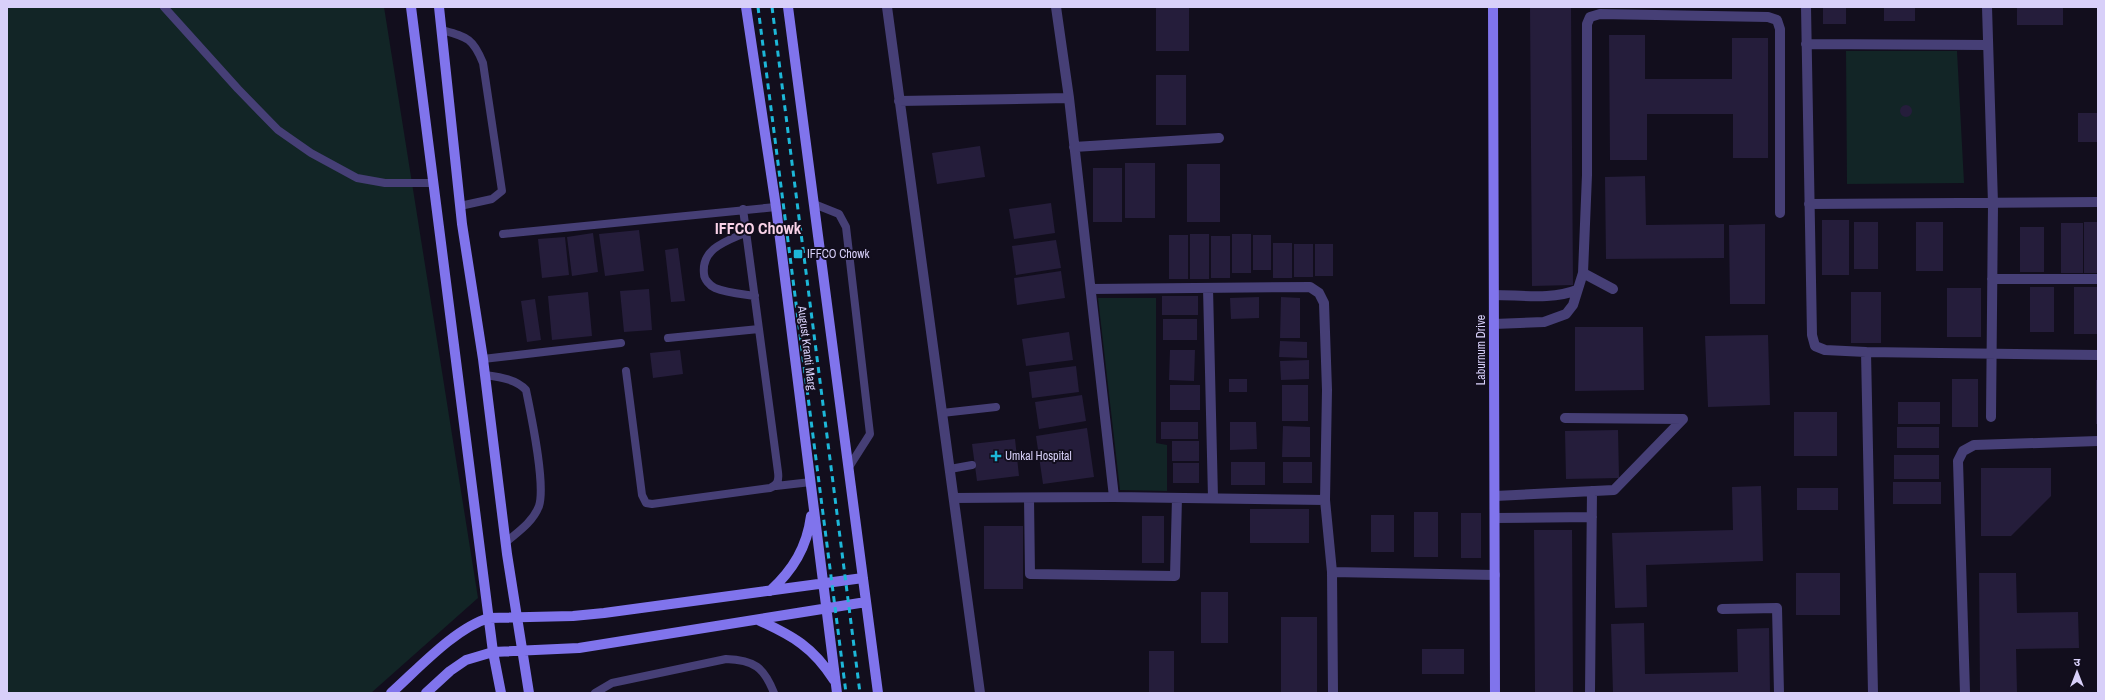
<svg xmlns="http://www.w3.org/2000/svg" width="2105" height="700" viewBox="0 0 2105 700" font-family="'Archivo Narrow','Noto Sans Devanagari',sans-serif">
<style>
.green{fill:#122526}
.building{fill:#251d3b}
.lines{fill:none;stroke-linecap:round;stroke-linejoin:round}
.lane{stroke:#463f76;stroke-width:8}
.street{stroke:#463f76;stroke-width:10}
.secondary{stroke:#8074ec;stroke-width:10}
.rail{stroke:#1db7d8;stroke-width:3;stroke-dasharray:6 5;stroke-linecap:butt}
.poi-dot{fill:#1db7d8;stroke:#120e1d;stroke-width:1.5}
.labels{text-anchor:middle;stroke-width:4;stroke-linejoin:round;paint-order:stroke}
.poi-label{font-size:12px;fill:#d8d0f9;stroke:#120e1d;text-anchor:start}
.street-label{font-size:12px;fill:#d8d0f9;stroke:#120e1d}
.district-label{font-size:16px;font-weight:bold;fill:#f9d2e8;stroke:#120e1d}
</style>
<rect width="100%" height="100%" fill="#120e1d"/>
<!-- green -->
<path class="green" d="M7,7H384L478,598L371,693H7Z
M1846,51H1957L1964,183L1847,184Z
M1098,298H1156V443L1167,445V491L1120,490Z"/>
<!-- building -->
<path class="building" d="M1156,7H1189V51H1156Z
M1530,7H1571L1573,285L1532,286Z
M1823,7H1846V24H1823Z
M1884,7H1915V21H1884Z
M2017,7H2063V25H2017Z
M1609,35H1645V79H1732V38H1768V158H1733V114H1647V160H1610Z
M1156,75H1186V125H1156Z
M1900 111a6 6 0 1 1 12 0a6 6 0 1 1-12 0Z
M2078,113H2098V142H2078Z
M980,146L985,177L937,184L932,153Z
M1125,163H1155V218H1125Z
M1187,164H1220V222H1187Z
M1093,168H1122V222H1093Z
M1645,176L1646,225L1724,224V258L1606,259L1605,177Z
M1051,203L1055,233L1014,239L1009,209Z
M1822,220H1849V275H1822Z
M1854,222H1878V269H1854Z
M1916,222H1943V271H1916Z
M2084,222H2098V273H2084Z
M2061,223H2083V273H2061Z
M1765,224V304H1730L1729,225Z
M2020,227H2044V272H2020Z
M639,230L644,271L605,276L599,234Z
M593,233L598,272L572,276L567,237Z
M1190,234H1209V279H1190Z
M1232,234H1251V273H1232Z
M1169,235H1188V279H1169Z
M1253,235H1271V270H1253Z
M1211,236H1230V278H1211Z
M565,237L569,275L542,278L538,239Z
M1056,240L1061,268L1016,275L1012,246Z
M1273,243H1292V278H1273Z
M1294,244H1313V277H1294Z
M1315,244H1333V276H1315Z
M678,248L685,301L671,302L665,250Z
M1061,271L1065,298L1017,305L1014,278Z
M2030,287H2054V332H2030Z
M2074,287H2098V334H2074Z
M1947,288H1981V337H1947Z
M649,289L652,330L624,332L620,291Z
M588,292L592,336L552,340L548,296Z
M1851,292H1881V343H1851Z
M1162,296H1198V315H1162Z
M1259,297V318L1231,319L1230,298Z
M1281,297L1300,298V338H1280Z
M535,299L541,340L527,342L521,301Z
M1163,319H1197V340H1163Z
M1575,327H1643L1644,390L1575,391Z
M1069,332L1073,360L1026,366L1022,339Z
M1768,335L1770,405L1708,407L1705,336Z
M1280,341L1307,342V358L1279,357Z
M680,350L683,374L653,378L650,353Z
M1170,350H1195L1194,381L1169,380Z
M1309,360V379L1281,380L1280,361Z
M1076,366L1079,392L1032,398L1029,372Z
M1229,379H1247V392H1229Z
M1952,379H1978V427H1952Z
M2096,380H2098V424H2096Z
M1170,385H1200V410H1170Z
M1282,385H1308V421H1282Z
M1082,395L1086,421L1039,429L1035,402Z
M1898,402H1940V424H1898Z
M1794,412H1837V456H1794Z
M1161,422H1198V439H1161Z
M1230,422H1256L1257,449L1230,450Z
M1283,426L1310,427V457H1282Z
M1897,427H1939V448H1897Z
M1087,428L1094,477L1043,484L1036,436Z
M1618,430L1619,478L1566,479L1565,431Z
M1015,439L1019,476L977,481L972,444Z
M1172,441H1199V461H1172Z
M1894,455H1939V479H1894Z
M1231,462H1265V485H1231Z
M1283,462H1312V483H1283Z
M1173,463H1199V483H1173Z
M1981,468H2051V496L2011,536H1981Z
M1893,482H1941V504H1893Z
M1761,486L1763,561L1646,565L1647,607L1615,608L1612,533L1733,530L1732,487Z
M1797,488H1838V510H1797Z
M1250,509H1309V543H1250Z
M1414,512H1438V557H1414Z
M1461,513H1481V558H1461Z
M1371,515H1394V552H1371Z
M1142,516H1164V563H1142Z
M984,526H1023V589H984Z
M1534,530H1572L1573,693H1535Z
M1796,573H1840V615H1796Z
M1979,573H2016L2017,613L2078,612L2079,648L2016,649L2017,693H1980Z
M1201,592H1228V643H1201Z
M1281,617H1317V693H1281Z
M1644,623L1645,674L1738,672L1737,629L1769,628L1770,693H1613L1611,624Z
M1422,649H1464V674H1422Z
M1149,651H1174V693H1149Z"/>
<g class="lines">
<!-- lane -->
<path class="lane" d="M164,7L238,89L278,130L311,153L357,178L385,183H433
M442,30C467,37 473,38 483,63L502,191L492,199L460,206
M814,204L839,214L846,227L870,434L849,467
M747,232C727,241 701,248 704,274C704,279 710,286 715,288C727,293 742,294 755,296
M503,234L776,207
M668,338L759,329
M483,359L621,343
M626,371L642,495L646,503L652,504L770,488C778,485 779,480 778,472L743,209
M485,375C499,377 516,379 526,390C531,415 546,484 539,506C533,522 518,532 506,542
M942,413L996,407
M950,469L972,465
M776,486L811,482
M595,693L612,683L726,659C754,660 764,667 774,693"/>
<!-- street -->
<path class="street" d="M887,7L980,693
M1056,7L1069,98L1114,497
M1806,7L1812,335L1815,346L1825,350L1866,352
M1987,7L1993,204L1991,417
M1806,44L1988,45
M899,101L1069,98
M1074,147L1219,138
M1809,204L2098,202
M1583,273L1613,289
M1992,279H2098
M1208,288L1213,498
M1091,289L1310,287L1319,293L1324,303L1327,390L1325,500L1332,572L1333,693
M1494,295C1521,295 1552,300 1577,290
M1494,324L1544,322L1566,314L1573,305L1583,273L1587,175V24L1590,17L1600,14L1768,17L1777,20L1780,29V213
M1495,496L1614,490L1683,419L1565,418
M954,498L1114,497L1325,500
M1029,498L1030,574L1175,576L1177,498
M1495,518L1592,517
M1332,572L1495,575
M1722,609L1777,608L1779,693
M1590,693L1592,491
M1873,693L1866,352L2098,355
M1965,693L1958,461L1963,451L1974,445L2098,441"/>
<!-- secondary -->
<path class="secondary" d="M411,7L493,652L501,693
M439,7L462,224L483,359L507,554L529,693
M746,7L776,207L837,693
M788,7L878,693
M1493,7L1495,693
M770,591C793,570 807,547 811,516
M758,620C793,636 813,647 834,680
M391,693C418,669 455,628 489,618L573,616L604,613L863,578
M426,693L450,671L466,660L493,652L579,648L866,602"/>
<!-- rail -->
<path class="rail" d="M758,7L846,693
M772,7L860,693"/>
</g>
<!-- markers -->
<g class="poi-dot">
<rect x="793" y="249" width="10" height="10" rx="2"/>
<path d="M994 450h4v4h4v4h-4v4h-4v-4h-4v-4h4z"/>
</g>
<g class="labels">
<!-- poi labels -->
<g class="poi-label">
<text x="807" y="258">IFFCO Chowk</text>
<text x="1005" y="460">Umkal Hospital</text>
</g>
<!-- street labels -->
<g class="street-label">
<text transform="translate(807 348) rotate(83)" y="4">August Kranti Marg</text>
<text transform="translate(1481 350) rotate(-90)" y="4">Laburnum Drive</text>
</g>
<!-- district labels -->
<g class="district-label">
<text x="758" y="234">IFFCO Chowk</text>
</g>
</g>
<!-- border -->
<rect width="2105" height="700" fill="none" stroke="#d8d0f9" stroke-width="16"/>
<!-- north arrow -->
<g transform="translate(2077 672)" stroke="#120e1d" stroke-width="3" paint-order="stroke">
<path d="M0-3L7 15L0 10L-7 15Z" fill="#d8d0f9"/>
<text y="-6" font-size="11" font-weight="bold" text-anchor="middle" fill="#d8d0f9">उ</text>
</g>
</svg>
